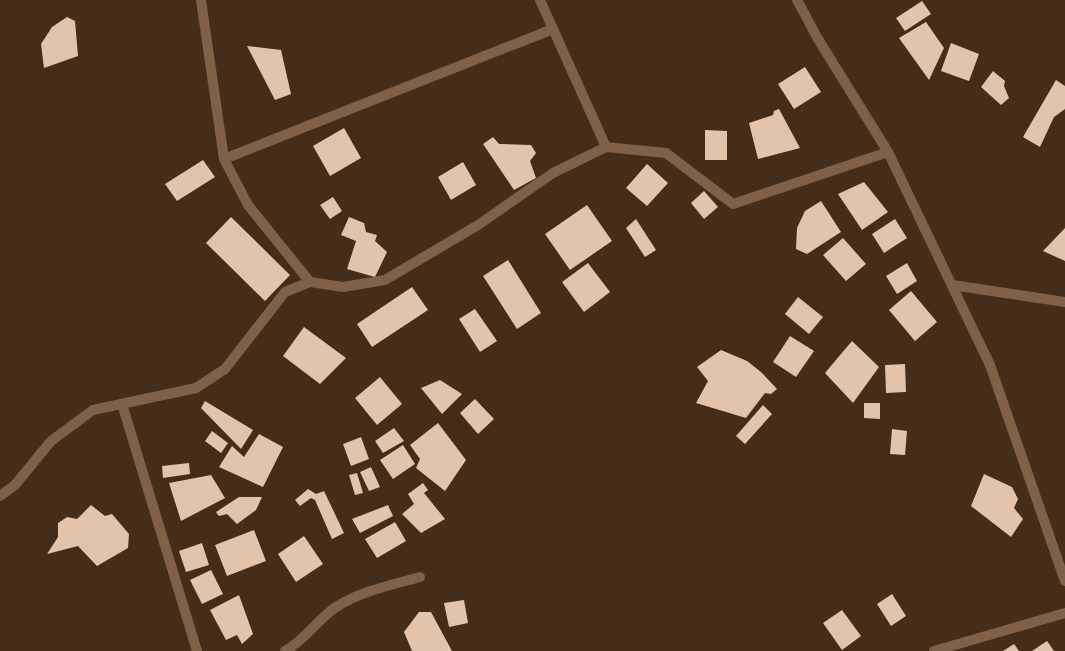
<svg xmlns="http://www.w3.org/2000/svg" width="1065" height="651" viewBox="0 0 1065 651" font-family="Jost,sans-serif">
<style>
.building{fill:#e2c4ac}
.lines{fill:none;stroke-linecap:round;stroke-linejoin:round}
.street{stroke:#7f6048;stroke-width:10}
</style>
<rect width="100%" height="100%" fill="#452d19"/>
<!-- building -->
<path class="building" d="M922,1L931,14L905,31L896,18Z
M67,17L75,21L78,56L44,68L41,44L52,27Z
M926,22L944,48L929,80L899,38Z
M951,43L979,54L969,81L941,71Z
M247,46L281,50L291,94L275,100Z
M805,67L821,92L794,109L778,84Z
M993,71L1005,81L1004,86L1009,98L1001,105L981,87Z
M1056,80L1065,86V109L1054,117L1040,147L1023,137Z
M779,109L800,148L758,159L749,123L773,115L774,111Z
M344,128L361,158L330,176L313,146Z
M705,130L727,131V160H705Z
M493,137L499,144L531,145L536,153L530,161L536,178L514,190L483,144Z
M203,160L215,177L177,201L165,184Z
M463,162L476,185L451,200L438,177Z
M647,164L668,183L647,206L626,188Z
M864,182L888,212L862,230L838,194Z
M704,191L718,207L704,219L691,203Z
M333,197L342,211L330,219L320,205Z
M821,201L841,232L807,254L796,249L797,228L805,211Z
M587,205L612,241L570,270L545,234Z
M231,217L290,275L265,301L206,243Z
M349,217L364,223L366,232L377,235L375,241L387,252L375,277L347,269L356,241L341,235Z
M636,219L656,250L645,257L626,228Z
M895,219L907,238L884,253L872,234Z
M1065,228V261L1043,251Z
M843,238L866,264L846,281L823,255Z
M508,260L541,313L517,329L483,276Z
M588,263L610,292L584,312L562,282Z
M907,263L917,281L897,294L886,276Z
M412,287L428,310L372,347L357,324Z
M911,291L937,322L915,341L889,310Z
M798,297L823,317L809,334L785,314Z
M475,309L497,341L480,352L459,319Z
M304,327L346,358L320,384L283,356Z
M790,336L814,351L796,377L773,362Z
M852,341L879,367L853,403L825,373Z
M721,350L747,361L761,372L777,389L771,394L765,393L746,418L696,403L708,381L697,367Z
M905,364L906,392L886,393L885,365Z
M380,377L402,404L377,425L355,398Z
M440,380L462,394L442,414L421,388Z
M475,399L494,419L478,434L460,413Z
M205,401L253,430L241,449L201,408Z
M864,403H880V419L864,418Z
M763,405L772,414L745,444L736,436Z
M438,423L466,460L445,491L416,468L420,459L410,445Z
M394,428L404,441L383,453L375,441Z
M892,429L907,431L905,455L890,454Z
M212,431L228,443L221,453L205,441Z
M259,434L283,447L263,487L219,467L232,446L244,457Z
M361,437L369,459L351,466L343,444Z
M403,445L415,464L393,479L380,460Z
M189,463L190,474L163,478L162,466Z
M371,467L380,487L369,491L360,472Z
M357,473L363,493L355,495L349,475Z
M984,474L1012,487L1018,499L1014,508L1023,519L1011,537L971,506Z
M211,475L225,498L181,521L169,483Z
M423,483L428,490L424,493L445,519L421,533L402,514L414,504L408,494Z
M308,489L316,494L324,491L344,533L332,539L315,500L311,498L300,506L295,500Z
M239,497H262L256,510L237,524L227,514L219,516L216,512Z
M91,505L105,516L112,514L129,534L128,548L97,566L78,546L47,554L58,537V523L67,517L77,519Z
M388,505L393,516L360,533L352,519Z
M395,522L406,541L377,558L365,539Z
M254,530L266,561L227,576L215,545Z
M304,536L323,564L296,582L278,554Z
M202,543L209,565L186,572L179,551Z
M211,570L223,594L202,604L190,580Z
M892,594L906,616L891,626L877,604Z
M239,595L253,634L242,644L237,635L226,640L210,610Z
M464,600L468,623L449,627L444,603Z
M842,610L861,636L842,650L823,623Z
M419,612H431L452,651H412L404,632Z
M1047,641L1054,651H1032Z
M1014,644L1019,651H1003Z"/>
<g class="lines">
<!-- street -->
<path class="street" d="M201,0L224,159L248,205L310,282
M540,0L606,147
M797,0L818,39L888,152L990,365L1065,581
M224,159L553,29
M952,285L1065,302
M122,404L197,651
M0,496L15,485L51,441L93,410L196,388L225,369L285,292L310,282L343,287L385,280L478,225L553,173L606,147L666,153L733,204L888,152
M285,651C305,640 317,620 336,607C361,591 392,585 420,577
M934,651L1065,613"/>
</g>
</svg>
